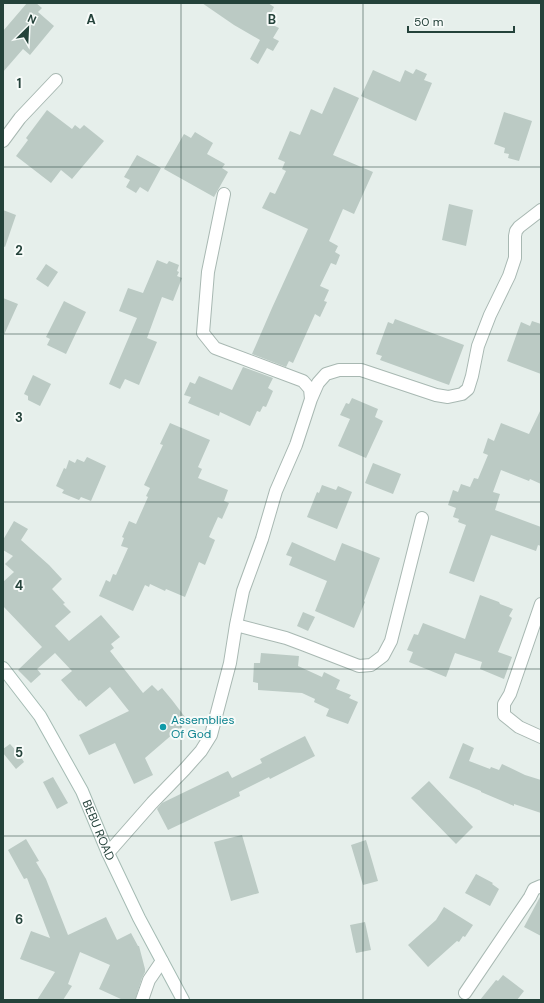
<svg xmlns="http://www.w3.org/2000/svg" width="544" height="1003" viewBox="0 0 544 1003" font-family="'DM Sans',sans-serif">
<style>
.building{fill:#bbcac4}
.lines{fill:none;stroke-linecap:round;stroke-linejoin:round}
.street-casing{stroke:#a8b8b2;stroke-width:14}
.secondary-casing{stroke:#a4bbb3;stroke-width:14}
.street{stroke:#fff;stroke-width:12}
.secondary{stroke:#fff;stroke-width:12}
.grid{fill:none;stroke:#24423a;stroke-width:1;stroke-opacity:0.55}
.culture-dot{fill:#0f9aa8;stroke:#f7fbf9;stroke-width:1.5}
.labels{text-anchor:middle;stroke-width:4;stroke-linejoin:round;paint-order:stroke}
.culture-label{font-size:12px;fill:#0d838f;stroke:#f7fbf9;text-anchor:start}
.street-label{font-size:12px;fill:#24423a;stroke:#f7fbf9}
.grid-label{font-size:13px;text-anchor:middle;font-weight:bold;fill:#24423a;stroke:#f7fbf9;stroke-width:4;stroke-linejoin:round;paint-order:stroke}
</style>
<rect width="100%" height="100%" fill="#e6efeb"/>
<!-- building -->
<path class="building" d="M27,3H36L42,8L38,12L54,26L30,55L23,49L3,72V31Z
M202,3H268L274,7L270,15L276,19L273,25L279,28L273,38L279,41L273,51L267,48L258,64L250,59L260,40L234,25Z
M416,69L427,74L424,80L432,83L416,121L361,96L373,70L400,82L405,70L413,74Z
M334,87L359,98L333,155L373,172L354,214L343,209L329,241L338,246L335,252L340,255L336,265L331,263L320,286L329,290L324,301L327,302L320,317L315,314L293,363L289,361L286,367L252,354L272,308L308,229L262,208L270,192L275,194L286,171L282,169L285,162L278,159L290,131L300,135L311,109L322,114Z
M47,110L72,129L75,125L80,129L84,125L104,141L72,179L61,170L51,183L16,156L28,140L26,138Z
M504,112L532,121L519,161L508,158L509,154L504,153L505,148L494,144Z
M195,132L213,143L207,154L225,164L222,168L228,172L214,197L164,169L184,134L191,138Z
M137,155L161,168L148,192L140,187L136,193L126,187L130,180L124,177Z
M449,204L473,210L466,246L442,240Z
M3,210L16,215L5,247L3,246Z
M157,260L167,264L169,261L179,265L177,271L179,272L177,276L182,278L173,301L162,297L147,338L157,342L139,385L125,379L120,389L109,384L137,318L119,311L128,288L143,293Z
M46,264L58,272L48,287L36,279Z
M3,298L18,304L3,337Z
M64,301L86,312L66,354L47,345L50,339L46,337Z
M395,319L464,345L449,385L380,360L382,356L376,354L388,322L393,324Z
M532,321L541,324V374L507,361L521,322L530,326Z
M243,367L273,378L268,388L273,391L266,407L263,406L260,412L257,411L250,426L220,412L219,416L188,403L191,397L184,395L190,382L195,384L199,376L232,390Z
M33,375L51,384L40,406L28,400V396L24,394Z
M352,398L378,409L375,417L383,421L366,458L338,446L350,419L340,415L346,403L349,404Z
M541,409V484L530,479L529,481L501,470L493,492L500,494L495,510L541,527V546L538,545L536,551L491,535L474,582L449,573L466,525L458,522L459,519L453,517L456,508L448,505L453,490L458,492L461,484L470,487L474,478L478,479L488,455L483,453L488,438L494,441L501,423L529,434Z
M170,423L210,440L198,467L202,469L198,478L228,490L224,501L229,503L222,519L218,517L209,537L215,540L205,565L199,562L185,597L166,589L165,591L150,584L149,587L145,585L133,611L99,596L106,580L110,582L113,574L116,575L128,548L121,546L124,538L122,537L129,521L136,524L148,497L146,496L150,488L144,485L163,445L160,444Z
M87,457L106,466L91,501L81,497L79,500L62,493L64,490L56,486L64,468L66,469L69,460L75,463L77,459L84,462Z
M373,463L401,474L393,494L365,483Z
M322,485L336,490L338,486L352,492L337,529L307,517L317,492L319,493Z
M14,521L28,529L21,540L49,565L62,579L52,589L65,603L63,604L71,612L55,626L69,641L101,615L120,637L111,644L114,648L110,651L143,693L152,685L158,691L162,688L172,700L188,721L145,758L153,775L134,784L115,743L89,755L79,735L129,711L110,687L86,707L80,700L79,701L61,680L72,671L55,653L37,669L41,674L31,683L18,670L42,647L3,606V582L14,572L5,564L13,556L3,550V540Z
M292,542L335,561L342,543L380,558L364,601L365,602L354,628L315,611L327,581L289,565L292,557L286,555Z
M480,595L499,602L500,604L513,609L509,616L512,618L498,652L512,657L504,679L480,669L482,662L455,653L446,677L409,662L413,652L407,650L414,634L418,635L423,623L465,639Z
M303,612L315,617L308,631L297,626Z
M261,653L299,656L298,666L322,677L324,672L340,680L336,689L351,695L349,698L358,702L348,724L326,716L329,709L314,702L315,699L302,693L258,690V683L253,682L254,663H260Z
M305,736L315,756L270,779L269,777L239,792L240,796L168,830L157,809L162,803L228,771L232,778L262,763L260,759Z
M463,743L474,748L469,761L490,769L491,767L499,770L502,764L525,775L541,780V813L514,804V806L481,792V791L449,778Z
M10,744L19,754L24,762L16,769L3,753V749Z
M53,777L68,803L57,809L43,782Z
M429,781L473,827L456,844L411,798Z
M242,835L259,893L231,901L214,842Z
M26,839L39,861L36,862L46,879L68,935L106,917L117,940L131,933L138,946H139L145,969V972L142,978L135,1000H123L99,989L110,965L80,952L68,984L72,986L63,1000H37L55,972L20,959L31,931L50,938L27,878L24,879L8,850Z
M366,840L378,881L363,885L351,845Z
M476,874L493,883L492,884L499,889L490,906L465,893Z
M541,895V936L524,927Z
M444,907L473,925L465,937L463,936L459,942L457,941L428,967L408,945L436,920Z
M365,922L371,950L356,953L350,925Z
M503,975L524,991L517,1000H480L496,980L498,981Z"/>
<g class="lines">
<defs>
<path id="street" d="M3,141L20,118L56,80
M311,399L318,383L326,374L339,370H361L436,395L448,397L462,394L468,389L472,376L478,346L490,315L509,276L515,258V236L516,231L519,227L541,210
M541,604L510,694L504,704V715L519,727L541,737
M236,625L286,638L302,644L359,666L371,665L383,656L391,641L422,518
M108,853L152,803L185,769L201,751L211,735L230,663L236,625L243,591L262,539L276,491L296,445L311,399L310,389L303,381L215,348L203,333L208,272L224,194
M465,993L530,897L534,889L541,886
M142,1000L149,980L162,961"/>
<g id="secondary">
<path id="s1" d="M3,668L40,716L82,791L108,853L139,918L183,1000"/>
</g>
</defs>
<!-- street casing -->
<use href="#street" class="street-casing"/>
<!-- secondary casing -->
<use href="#secondary" class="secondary-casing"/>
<!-- street -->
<use href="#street" class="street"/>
<!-- secondary -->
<use href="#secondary" class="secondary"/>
</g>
<!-- grid -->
<path class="grid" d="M181,3V1000M363,3V1000M3,167H541M3,334H541M3,502H541M3,669H541M3,836H541"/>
<!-- markers -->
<circle class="culture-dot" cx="163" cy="727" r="4"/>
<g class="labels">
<!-- culture labels -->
<g class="culture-label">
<text x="171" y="724">Assemblies<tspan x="171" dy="14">Of God</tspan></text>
</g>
<!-- street labels -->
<g class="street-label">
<text dy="4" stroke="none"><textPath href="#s1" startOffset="189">BEBU ROAD</textPath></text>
</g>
</g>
<g class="grid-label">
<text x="91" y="24">A</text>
<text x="272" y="24">B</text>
<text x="19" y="88">1</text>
<text x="19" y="255">2</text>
<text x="19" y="422">3</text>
<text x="19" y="590">4</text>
<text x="19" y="757">5</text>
<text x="19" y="924">6</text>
</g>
<!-- border -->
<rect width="544" height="1003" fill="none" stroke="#24423a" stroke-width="8"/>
<!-- north arrow -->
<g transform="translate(28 28) rotate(24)" stroke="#f7fbf9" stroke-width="3" paint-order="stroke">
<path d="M0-3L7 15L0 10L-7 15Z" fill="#24423a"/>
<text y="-6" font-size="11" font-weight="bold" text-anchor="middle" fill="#24423a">N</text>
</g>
<!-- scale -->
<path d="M408 26v6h106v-6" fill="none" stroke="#24423a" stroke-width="2"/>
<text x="414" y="26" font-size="12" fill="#24423a" stroke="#f7fbf9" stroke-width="3" paint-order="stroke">50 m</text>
</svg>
